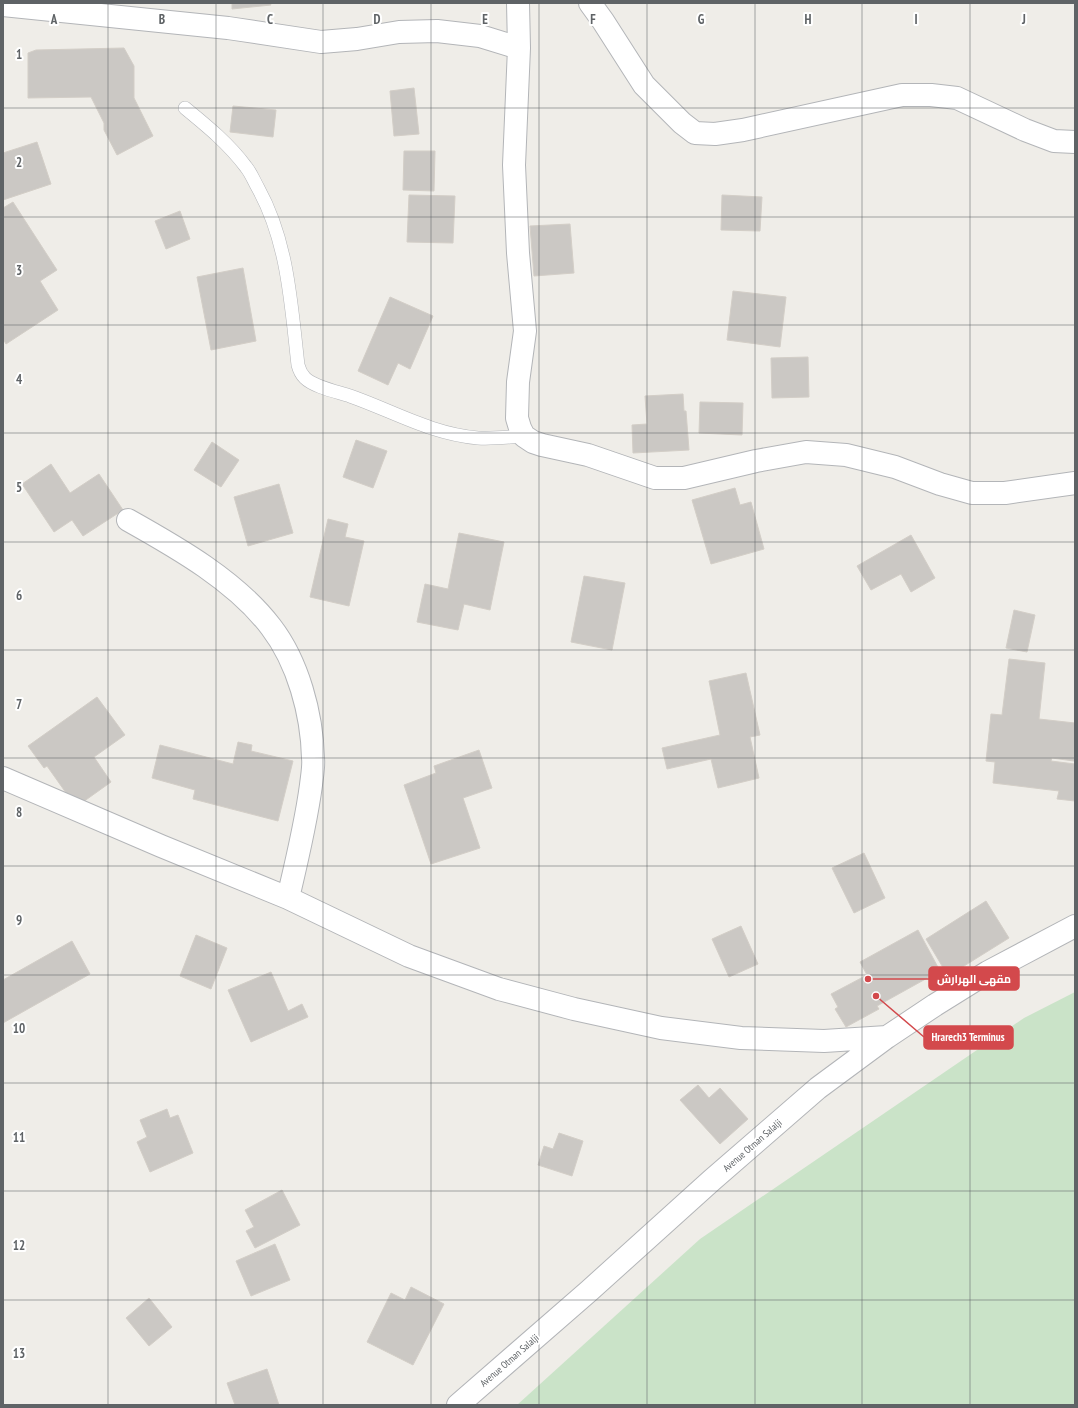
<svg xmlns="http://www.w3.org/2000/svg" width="1078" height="1408" viewBox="0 0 1078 1408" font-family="'PT Sans Narrow',Cairo,sans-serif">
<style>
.green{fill:#cae3c8}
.building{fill:#cbc8c4;stroke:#d3cec7}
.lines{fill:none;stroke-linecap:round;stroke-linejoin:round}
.lane-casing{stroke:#b3b5b8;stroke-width:14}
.street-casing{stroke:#b3b5b8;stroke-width:24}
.lane{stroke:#fff;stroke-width:13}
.street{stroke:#fff;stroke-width:22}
.grid{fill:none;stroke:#5f6366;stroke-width:1;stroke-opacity:0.55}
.labels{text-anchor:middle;stroke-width:4;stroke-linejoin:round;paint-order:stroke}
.street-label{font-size:10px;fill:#5f6366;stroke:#fff}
.grid-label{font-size:13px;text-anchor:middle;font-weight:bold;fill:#5f6366;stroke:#fff;stroke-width:4;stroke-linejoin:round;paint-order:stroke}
.leader{fill:none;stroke:#d3494c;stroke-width:1.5}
.callout-dot{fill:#d3494c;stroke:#fff;stroke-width:1.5}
.callout{fill:#d3494c;stroke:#d3494c;stroke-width:1.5}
.callout-label{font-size:11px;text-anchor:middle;font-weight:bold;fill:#fff}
</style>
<rect width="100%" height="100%" fill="#efede8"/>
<!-- green -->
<path class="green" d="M1075,992V1405H517L700,1239L1024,1018Z"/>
<!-- building -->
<path class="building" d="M232,3H270L271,5L232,9Z
M124,48L134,66V98L153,136L117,155L104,130V123L91,97L28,98V53L36,50Z
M414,88L419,134L394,136L390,91Z
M233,106L276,110L273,137L230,132Z
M37,142L51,184L3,200V153Z
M404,151H435L434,191L403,190Z
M409,195L455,196L453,243L407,242Z
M722,195L762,197L760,231L721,230Z
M13,202L57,270L40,281L58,310L6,344L3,339V208Z
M180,211L190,239L166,249L155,221Z
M570,224L574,273L534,276L530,226Z
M243,268L256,341L211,350L197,277Z
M733,291L786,297L780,347L727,340Z
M390,297L433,316L410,369L398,363L388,385L358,371Z
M808,357L809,397L772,398L771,358Z
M683,394L684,411H686L689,450L633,453L632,425L647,424L645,396Z
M700,402L743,403L742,435L699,433Z
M356,440L387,451L373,488L343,477Z
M212,442L239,460L221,487L194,470Z
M51,464L70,493L99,474L123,510L83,536L72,520L54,532L22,484Z
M279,484L293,533L248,546L234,497Z
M735,488L740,505L751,502L764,549L711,564L692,500Z
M328,519L348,524L345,537L364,541L349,606L310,597Z
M459,533L504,542L490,610L464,604L458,630L417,622L425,584L448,589Z
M911,535L935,578L911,592L901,574L871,590L857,566Z
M584,576L625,583L612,650L571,642Z
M1014,610L1035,615L1027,652L1006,648Z
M1009,659L1045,663L1039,719L1075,723L1074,761L1052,758L1051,761L1075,764V801L1057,799L1059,791L993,783L995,762L986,761L991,714L1002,715Z
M746,673L760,735L750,737L759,778L718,788L711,759L667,769L662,748L720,735L709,681Z
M97,697L125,735L94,757L111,782L76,807L47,766L44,768L28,746Z
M238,742L252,745L251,751L293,761L278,821L193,799L195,790L152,778L160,745L233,764Z
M479,750L492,788L463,798L480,848L431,864L404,785L436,773L434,766Z
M864,853L885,898L854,913L832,868Z
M986,901L1009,938L948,976L926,939Z
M741,926L758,964L729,977L712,939Z
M918,930L940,971L877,1006L879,1009L846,1027L835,1009L838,1007L831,994L867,975L860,962Z
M196,935L227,948L211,989L180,976Z
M72,941L90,974L3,1023V980Z
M271,972L288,1011L302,1004L308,1017L251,1042L228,990Z
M698,1085L709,1098L720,1088L748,1119L720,1144L680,1100Z
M167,1109L170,1118L178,1115L193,1153L150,1172L137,1142L147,1137L140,1120Z
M559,1133L583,1141L572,1176L538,1165L544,1146L553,1149Z
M282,1190L300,1225L255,1248L246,1231L254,1227L245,1210Z
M275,1244L290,1280L251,1296L236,1261Z
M411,1287L444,1304L413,1365L367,1342L391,1293L405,1300Z
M149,1298L172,1327L149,1346L126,1318Z
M267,1369L279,1405H235L227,1383Z"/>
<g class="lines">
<defs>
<path id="lane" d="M185,108C207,126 229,144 246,167C251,173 254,181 258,188C288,242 291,304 298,365C299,369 301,374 305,378C314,387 338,392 350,396C393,411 431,434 478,438C493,439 509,437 524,436"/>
<path id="street" d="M518,3L519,48
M590,3L603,21L644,85L682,123L695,133L715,134L743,130L902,95H931L957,98L1025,130L1054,141L1075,142
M3,5L228,28L321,42L357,39L399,32L437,31L480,36L519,48L514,165L518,253L525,331L518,382L517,418L520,428L524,436L533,442L542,445L588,455L655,478H684L756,461L806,452L846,455L895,467L940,484L972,493H1005L1075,483
M128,520C178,548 236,581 271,627C298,662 312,714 313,758C314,766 312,776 311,785C306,823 297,860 288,898
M3,778L161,846L288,898L409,956L499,989L574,1009L661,1028L741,1038L824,1041L887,1037
M458,1405L589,1291L712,1180L818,1088L887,1037L935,1005L988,972L1075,926"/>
</defs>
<!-- lane casing -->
<use href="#lane" class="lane-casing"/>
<!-- street casing -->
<use href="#street" class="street-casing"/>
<!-- lane -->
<use href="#lane" class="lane"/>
<!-- street -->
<use href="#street" class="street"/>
</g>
<!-- grid -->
<path class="grid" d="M108,3V1405M216,3V1405M323,3V1405M431,3V1405M539,3V1405M647,3V1405M755,3V1405M862,3V1405M970,3V1405M3,108H1075M3,217H1075M3,325H1075M3,433H1075M3,542H1075M3,650H1075M3,758H1075M3,866H1075M3,975H1075M3,1083H1075M3,1191H1075M3,1300H1075"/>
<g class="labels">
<!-- street labels -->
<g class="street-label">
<text transform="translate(752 1145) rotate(-41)" y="4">Avenue Otman Salalji</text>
<text transform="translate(509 1360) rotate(-41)" y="4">Avenue Otman Salalji</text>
</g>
</g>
<g class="grid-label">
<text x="54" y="24">A</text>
<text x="162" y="24">B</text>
<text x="270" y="24">C</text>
<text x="377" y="24">D</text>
<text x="485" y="24">E</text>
<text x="593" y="24">F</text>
<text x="701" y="24">G</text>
<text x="808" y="24">H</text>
<text x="916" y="24">I</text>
<text x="1024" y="24">J</text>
<text x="19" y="59">1</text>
<text x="19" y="167">2</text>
<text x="19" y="275">3</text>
<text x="19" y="384">4</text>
<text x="19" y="492">5</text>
<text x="19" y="600">6</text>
<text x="19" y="709">7</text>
<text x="19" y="817">8</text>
<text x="19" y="925">9</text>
<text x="19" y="1033">10</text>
<text x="19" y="1142">11</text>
<text x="19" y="1250">12</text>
<text x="19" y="1358">13</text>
</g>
<!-- callouts -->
<path class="leader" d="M868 979L929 979M876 996L924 1037"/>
<g class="callout-dot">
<circle cx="868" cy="979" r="4"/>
<circle cx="876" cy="996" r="4"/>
</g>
<g class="callout">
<rect x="929" y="967" width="90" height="23" rx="4"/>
<rect x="924" y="1026" width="89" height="23" rx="4"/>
</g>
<g class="callout-label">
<text x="974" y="983">مقهى الهرارش</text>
<text x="968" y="1041">Hrarech3 Terminus</text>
</g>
<!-- border -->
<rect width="1078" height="1408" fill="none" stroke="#5f6366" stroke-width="8"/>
</svg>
